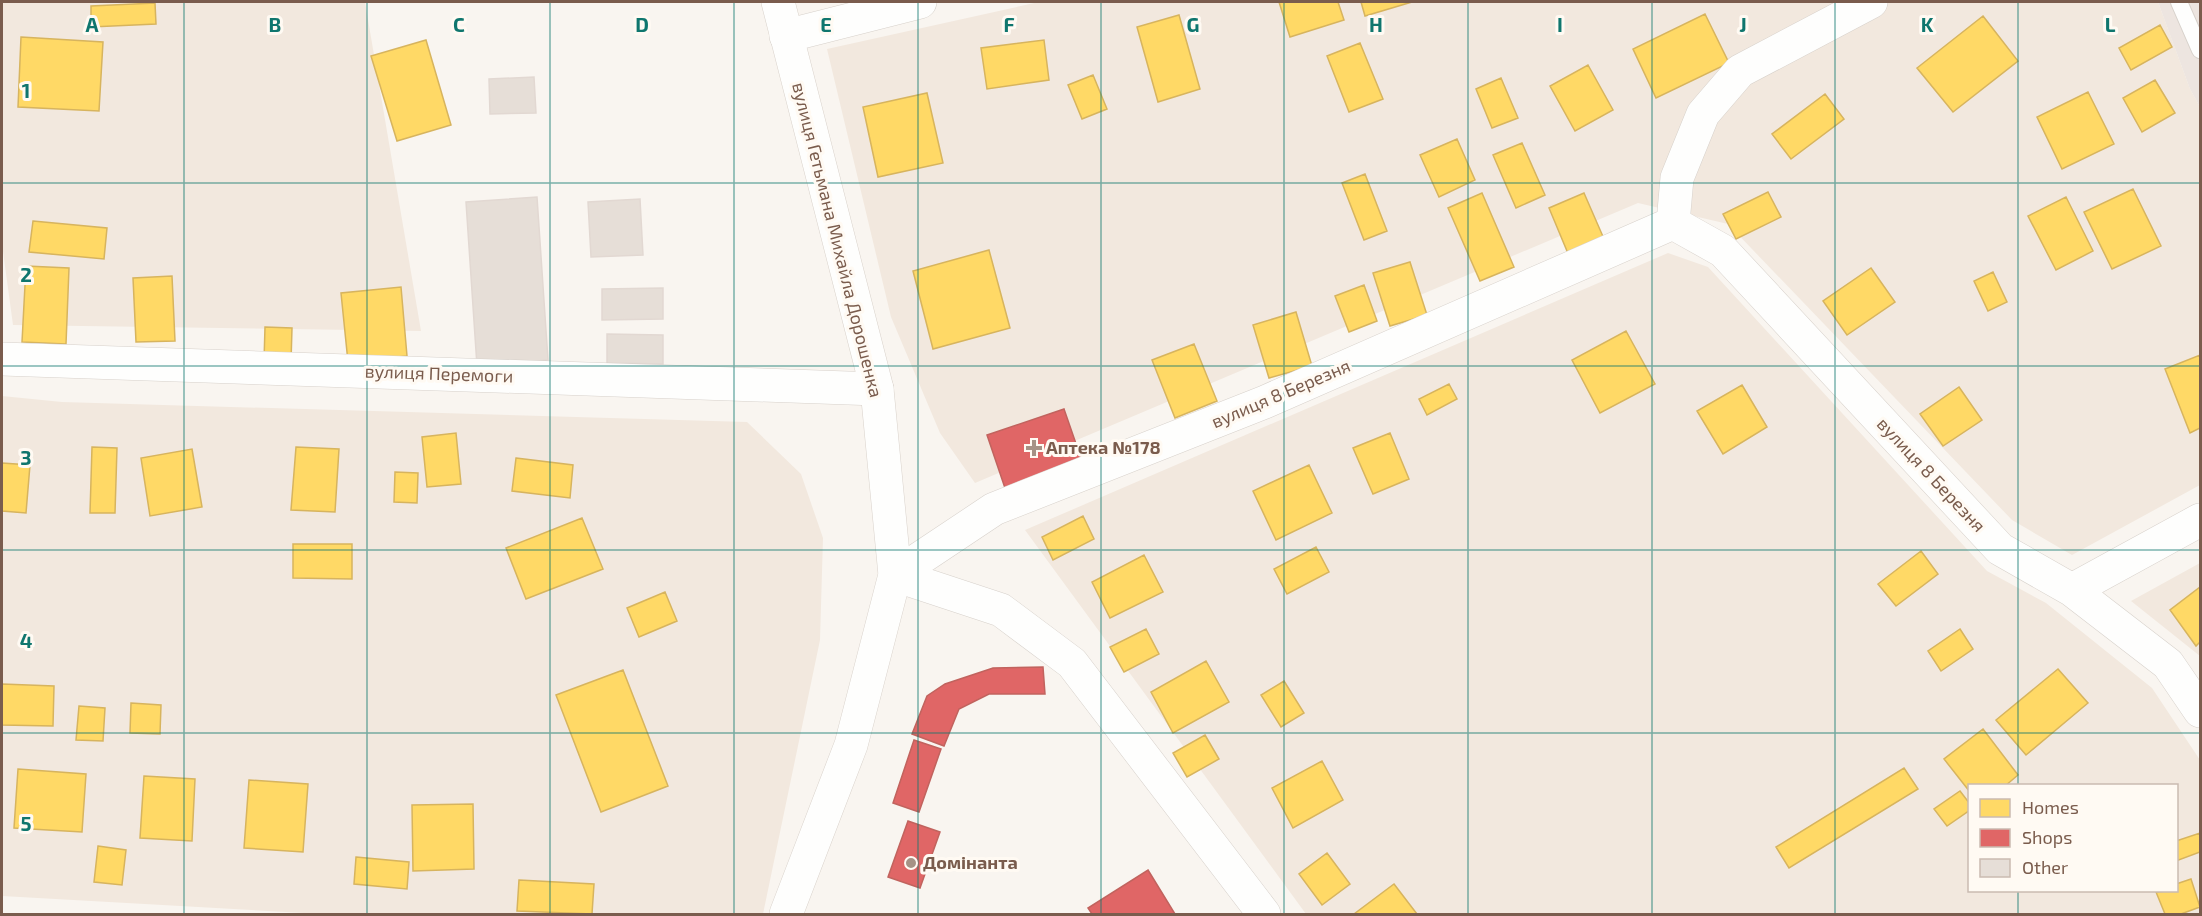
<svg xmlns="http://www.w3.org/2000/svg" width="2202" height="916" viewBox="0 0 2202 916" font-family="'Exo 2',sans-serif">
<style>
.residential{fill:#f2e8de;fill-rule:evenodd}
.industrial{fill:#ede5e0}
.homes{fill:#ffd966;stroke:#d7b45e;stroke-width:1.5}
.shops{fill:#e06666;stroke:#c1635e;stroke-width:1.5}
.building{fill:#e6ded7;stroke:#e2d8d2;stroke-width:1.5}
.lines{fill:none;stroke-linecap:round;stroke-linejoin:round}
.lane-casing{stroke:#d7d1cb;stroke-width:18}
.street-casing{stroke:#d7d1cb;stroke-width:34}
.secondary-casing{stroke:#d9d2cb;stroke-width:34}
.lane{stroke:#fefefd;stroke-width:16}
.street{stroke:#fefefd;stroke-width:33}
.secondary{stroke:#fefefd;stroke-width:33}
.grid{fill:none;stroke:#0f766e;stroke-width:1.5;stroke-opacity:0.55}
.poi-dot{fill:#a69286;stroke:#fffaf3;stroke-width:2}
.labels{text-anchor:middle;stroke-width:6;stroke-linejoin:round;paint-order:stroke}
.street-label{font-size:18px;fill:#7a5c4d;stroke:#fffaf3}
.poi-label{font-size:18px;font-weight:bold;fill:#7a5c4d;stroke:#fffaf3;text-anchor:start}
.grid-label{font-size:20px;text-anchor:middle;font-weight:bold;fill:#0f766e;stroke:#fffaf3;stroke-width:6;stroke-linejoin:round;paint-order:stroke}
</style>
<rect width="100%" height="100%" fill="#f9f5f0"/>
<!-- residential -->
<path class="residential" d="M2,2H365L421,331L13,325L2,244Z
M1039,2H2158L2190,89L2200,107V485L2072,555L2012,520L1728,224L1638,203L975,483L940,433L891,317L827,49Z
M1668,253L1708,267L1987,571L2046,603L2152,688L2200,760V914H1306L1025,530ZM1970,786H2176V890H1970Z
M2,396L62,402L747,422L801,474L823,538L820,640L763,914H322L2,896Z
M2200,563V656L2131,601Z"/>
<!-- industrial -->
<path class="industrial" d="M2158,2H2200V107L2190,89Z"/>
<!-- homes -->
<path class="homes" d="M1279,2H1338L1344,20L1290,37Z
M1361,2H1412L1365,16Z
M155,3L156,24L91,27V6Z
M1705,14L1729,63L1656,98L1633,49Z
M1179,15L1200,89L1158,102L1137,27Z
M1983,16L2018,61L1953,112L1917,68Z
M2160,25L2172,47L2131,70L2119,48Z
M21,37L103,42L99,111L18,107Z
M426,40L451,125L397,141L371,56Z
M1044,40L1049,80L987,89L981,48Z
M1360,43L1383,99L1349,112L1327,56Z
M1588,65L1613,110L1575,131L1550,86Z
M1093,75L1107,109L1082,119L1068,85Z
M1501,78L1518,118L1492,128L1476,89Z
M2155,80L2175,113L2142,132L2123,98Z
M2088,92L2114,144L2062,169L2037,117Z
M927,93L943,163L878,177L863,107Z
M1825,94L1844,119L1791,159L1772,134Z
M1457,139L1475,180L1439,197L1420,155Z
M1522,143L1545,195L1516,208L1493,155Z
M1365,174L1387,231L1364,240L1342,183Z
M2133,189L2161,246L2112,269L2084,212Z
M1768,192L1781,217L1736,239L1723,214Z
M1482,193L1514,267L1480,281L1448,208Z
M1584,193L1608,248L1572,263L1549,208Z
M2066,197L2093,251L2056,270L2028,216Z
M33,221L107,228L104,259L29,252Z
M989,250L1010,328L933,349L913,271Z
M1410,262L1427,315L1390,326L1373,273Z
M26,266L69,268L66,344L22,342Z
M1871,268L1895,302L1847,335L1823,301Z
M1993,272L2007,302L1988,311L1974,281Z
M172,276L175,341L136,342L133,278Z
M1364,285L1377,321L1349,332L1335,296Z
M401,287L407,356L348,362L341,293Z
M1296,312L1312,366L1269,378L1253,325Z
M265,327L292,328L291,362L264,361Z
M1626,331L1655,384L1600,413L1572,360Z
M1194,344L1217,401L1175,418L1152,360Z
M2200,355V428L2190,433L2165,369Z
M1449,384L1457,399L1427,415L1419,399Z
M1742,385L1767,427L1723,454L1697,411Z
M1959,387L1982,420L1943,446L1920,414Z
M456,433L461,484L427,487L422,437Z
M1390,433L1409,479L1373,494L1353,448Z
M92,447L117,448L115,513H90Z
M296,447L339,449L335,512L291,510Z
M192,449L202,507L150,516L141,458Z
M516,458L573,465L570,498L512,491Z
M2,463L30,465L26,513L2,511Z
M1309,465L1332,513L1276,540L1253,491Z
M395,472L418,473L417,503L394,502Z
M1083,516L1094,539L1053,560L1042,537Z
M582,518L603,569L526,599L506,548Z
M293,544H352V579L293,578Z
M1316,547L1329,572L1287,594L1274,569Z
M1921,551L1938,574L1896,606L1878,584Z
M1144,555L1163,592L1110,618L1092,582Z
M2200,587V642L2196,646L2170,610Z
M665,592L677,621L639,637L627,608Z
M1146,629L1159,654L1124,672L1110,647Z
M1960,629L1973,649L1941,671L1928,651Z
M1206,661L1229,702L1173,733L1151,692Z
M2058,669L2088,703L2026,755L1996,720Z
M623,670L668,786L601,812L556,695Z
M1284,681L1304,713L1281,727L1261,695Z
M2,684L54,686L53,726L2,725Z
M131,703L161,705L160,734L130,733Z
M79,706L105,708L103,741L76,740Z
M1983,729L2018,775L2005,786H1970V792L1944,759Z
M1205,735L1219,759L1187,777L1173,753Z
M1322,761L1343,800L1293,828L1272,788Z
M1904,768L1918,789L1789,868L1776,847Z
M18,769L86,774L82,832L14,828Z
M144,776L195,779L192,841L140,838Z
M249,780L308,784L303,852L244,848Z
M1960,791L1970,804V810L1947,826L1934,809Z
M473,804L474,869L413,871L412,805Z
M2200,833V852L2176,861V841Z
M98,846L126,850L122,885L94,882Z
M1327,853L1350,884L1322,905L1299,874Z
M356,857L409,862L407,889L354,884Z
M2191,879L2200,907L2181,914H2165L2156,892L2176,890V884Z
M519,880L594,884L592,914L517,911Z
M1394,884L1417,914H1354Z"/>
<!-- shops -->
<path class="shops" d="M1064,409L1082,461L1005,488L987,435Z
M1043,667L1045,694H989L959,709L944,746L912,734L927,696L945,684L993,668Z
M914,740L941,749L919,812L893,803Z
M908,821L940,832L920,888L888,877Z
M1148,870L1175,914H1092L1088,908Z"/>
<!-- building -->
<path class="building" d="M534,77L536,113L490,114L489,79Z
M537,197L548,360L477,366L466,202Z
M640,199L643,255L591,257L588,202Z
M663,288V319L602,320V289Z
M607,334L663,335V364L607,363Z"/>
<g class="lines">
<defs>
<path id="lane" d="M2179,2L2200,50"/>
<path id="street" d="M786,36L920,2
M1673,223L1677,178L1703,114L1740,71L1871,2
M2,359L877,389
M895,575L994,509L1265,402L1673,223L1723,251L2000,549L2072,590L2168,664L2200,711
M895,575L1001,610L1072,663L1264,914
M2072,590L2200,520"/>
<path id="secondary" d="M778,2L877,389L895,575L851,745L786,914"/>
</defs>
<!-- lane casing -->
<use href="#lane" class="lane-casing"/>
<!-- street casing -->
<use href="#street" class="street-casing"/>
<!-- secondary casing -->
<use href="#secondary" class="secondary-casing"/>
<!-- lane -->
<use href="#lane" class="lane"/>
<!-- street -->
<use href="#street" class="street"/>
<!-- secondary -->
<use href="#secondary" class="secondary"/>
</g>
<!-- grid -->
<path class="grid" d="M184,2V914M367,2V914M550,2V914M734,2V914M918,2V914M1101,2V914M1284,2V914M1468,2V914M1652,2V914M1835,2V914M2018,2V786M2,183H2200M2,366H2200M2,550H2200M2,733H2200M2018,890V914"/>
<!-- markers -->
<g class="poi-dot">
<path d="M1031 439h6v6h6v6h-6v6h-6v-6h-6v-6h6z"/>
<circle cx="911" cy="863" r="6"/>
</g>
<g class="labels">
<!-- street labels -->
<g class="street-label">
<text transform="translate(837 240) rotate(76)" y="6">вулиця Гетьмана Михайла Дорошенка</text>
<text transform="translate(439 374) rotate(2)" y="6">вулиця Перемоги</text>
<text transform="translate(1281 394) rotate(-23)" y="6">вулиця 8 Березня</text>
<text transform="translate(1931 475) rotate(47)" y="6">вулиця 8 Березня</text>
</g>
<!-- poi labels -->
<g class="poi-label">
<text x="1046" y="454">Аптека №178</text>
<text x="923" y="869">Домінанта</text>
</g>
</g>
<g class="grid-label">
<text x="92" y="32">A</text>
<text x="275" y="32">B</text>
<text x="459" y="32">C</text>
<text x="642" y="32">D</text>
<text x="826" y="32">E</text>
<text x="1009" y="32">F</text>
<text x="1193" y="32">G</text>
<text x="1376" y="32">H</text>
<text x="1560" y="32">I</text>
<text x="1743" y="32">J</text>
<text x="1927" y="32">K</text>
<text x="2110" y="32">L</text>
<text x="26" y="98">1</text>
<text x="26" y="282">2</text>
<text x="26" y="465">3</text>
<text x="26" y="648">4</text>
<text x="26" y="831">5</text>
</g>
<!-- border -->
<rect width="2202" height="916" fill="none" stroke="#7a5c4d" stroke-width="6"/>
<!-- legend -->
<rect x="1968" y="784" width="210" height="108" fill="#fffaf3" stroke="#cabbb1" stroke-width="1.5"/>
<rect x="1980" y="799" width="30" height="18" fill="#ffd966" stroke="#cabbb1" stroke-width="1.5"/>
<text x="2022" y="814" font-size="18" fill="#7a5c4d">Homes</text>
<rect x="1980" y="829" width="30" height="18" fill="#e06666" stroke="#cabbb1" stroke-width="1.5"/>
<text x="2022" y="844" font-size="18" fill="#7a5c4d">Shops</text>
<rect x="1980" y="859" width="30" height="18" fill="#e6ded7" stroke="#cabbb1" stroke-width="1.5"/>
<text x="2022" y="874" font-size="18" fill="#7a5c4d">Other</text>
</svg>
